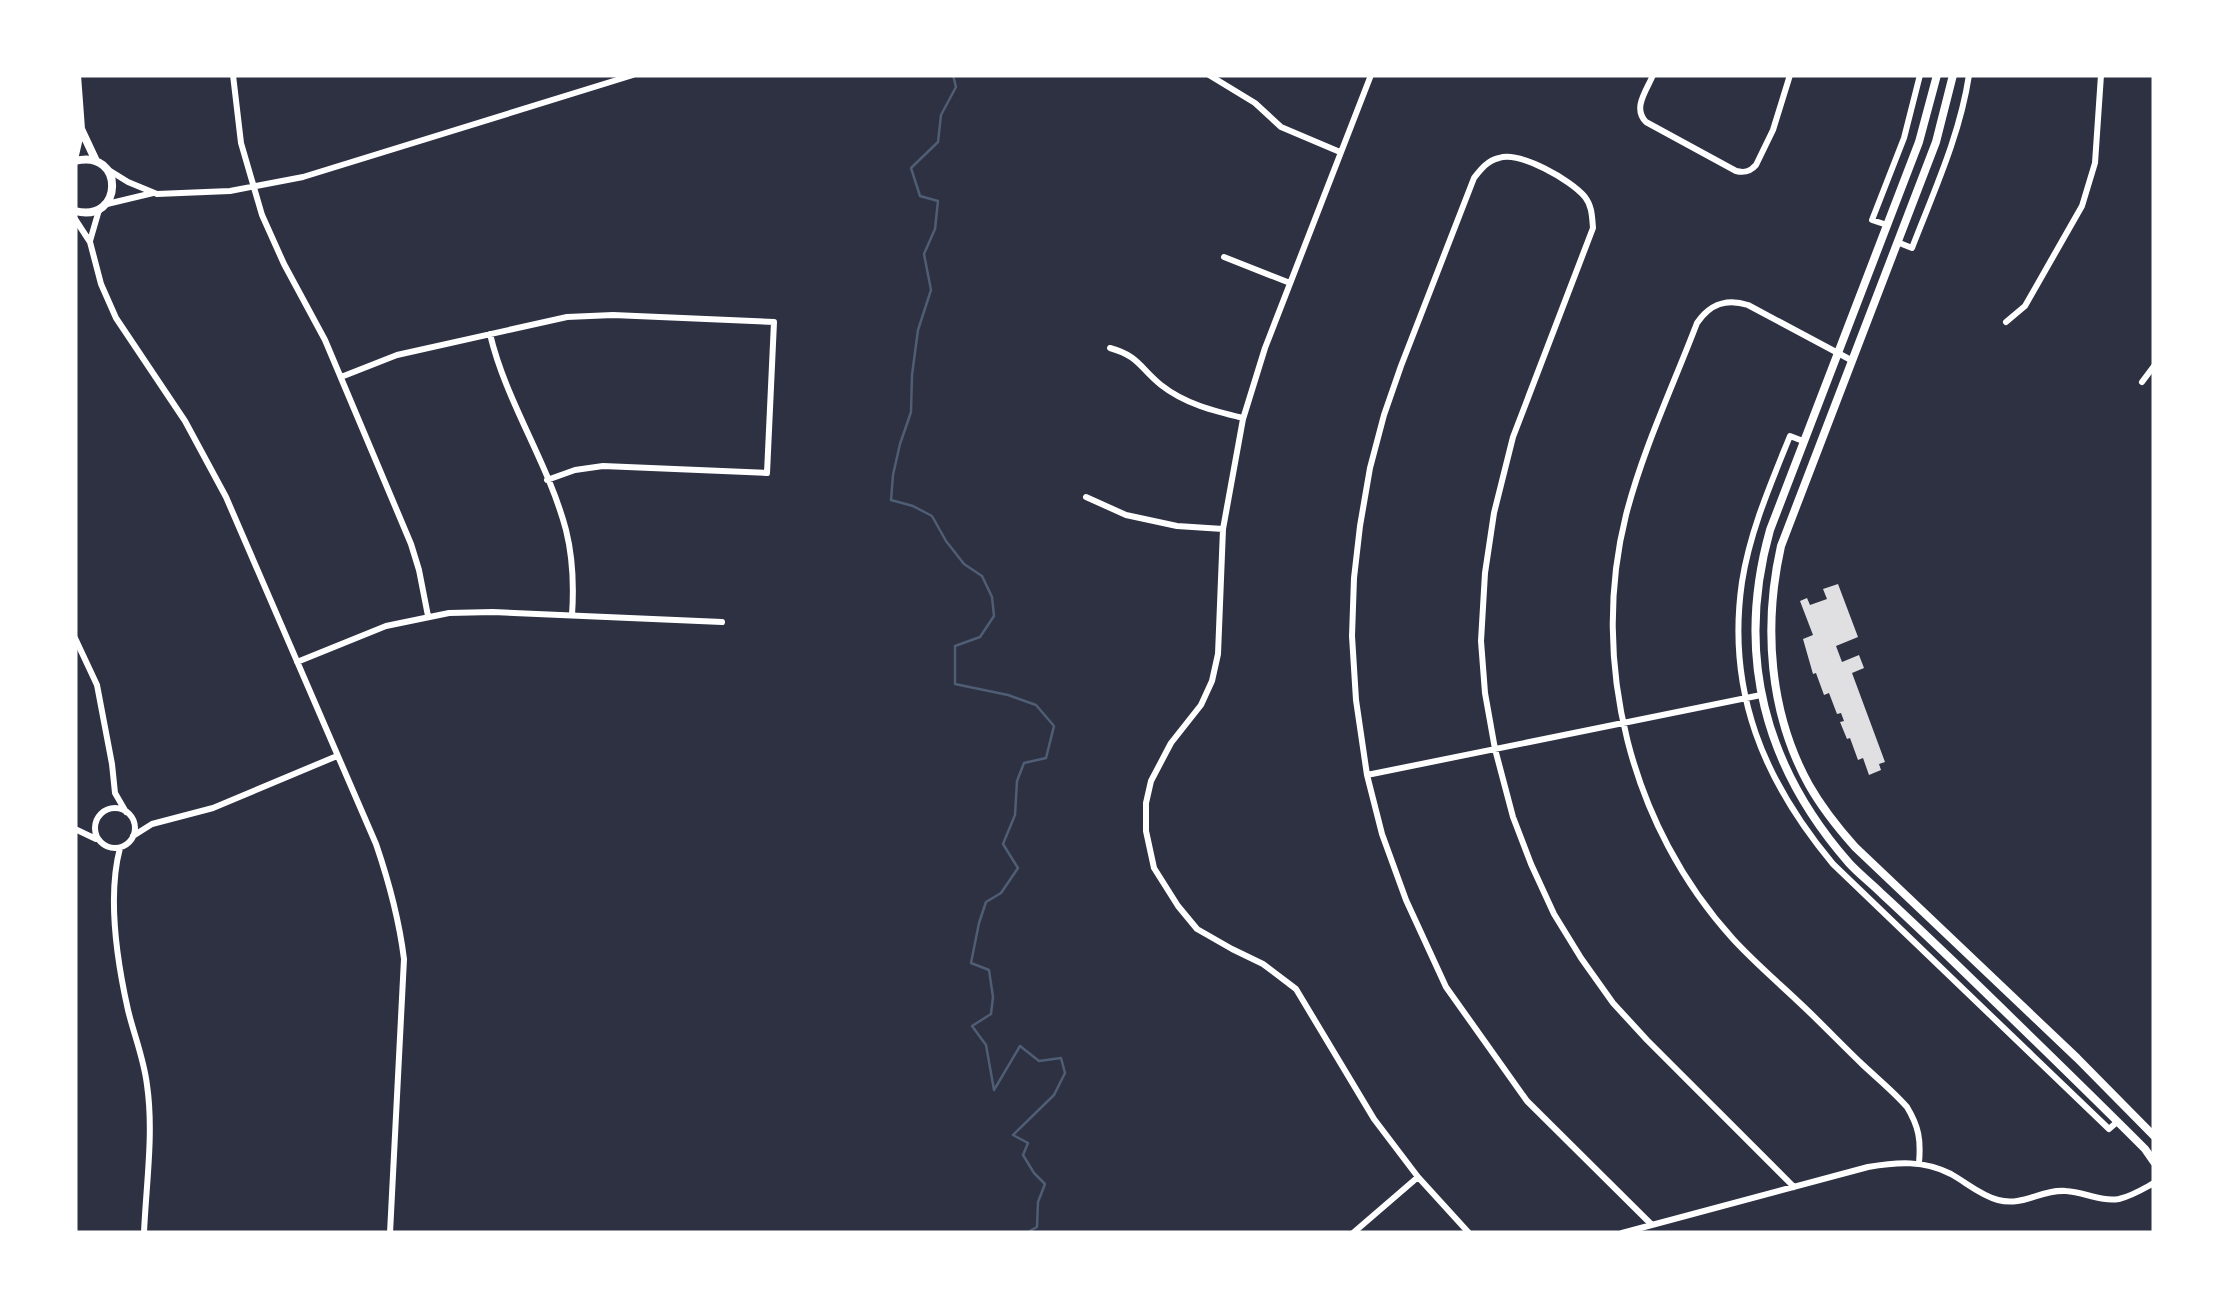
<svg xmlns="http://www.w3.org/2000/svg" width="2229" height="1308" viewBox="0 0 2229 1308" font-family="Lato,sans-serif">
<style>
.lines{fill:none;stroke-linecap:round;stroke-linejoin:round}
.stream{stroke:#4f5d75;stroke-width:2.5}
.building{fill:#e0e0e3}
.minor{stroke:#fff;stroke-width:6}
.tertiary{stroke:#fff;stroke-width:8}
.secondary{stroke:#fff;stroke-width:8}
</style>
<rect width="100%" height="100%" fill="#2d3142"/>
<g class="lines">
<!-- stream -->
<path class="stream" d="M953,75L956,87L941,115L938,142L911,168L920,196L938,201L935,229L924,254L931,290L918,330L912,375L911,412L900,444L893,475L891,500L913,506L932,516L946,541L964,564L982,576L992,597L994,616L980,637L955,646V684L1008,695L1036,705L1054,726L1046,758L1024,763L1017,781L1015,815L1003,844L1018,868L1001,893L986,902L979,923L971,963L989,970L993,997L991,1014L972,1026L986,1045L994,1090L1020,1046L1039,1061L1061,1058L1065,1073L1054,1095L1013,1135L1028,1143L1023,1155L1034,1173L1045,1184L1038,1202L1037,1227L1026,1233"/>
</g>
<!-- building -->
<path class="building" d="M1838,584L1858,637L1836,646L1842,662L1859,655L1864,668L1852,673L1885,762L1879,764L1881,770L1869,775L1863,758L1858,760L1850,738L1847,739L1840,722L1844,721L1841,713L1837,714L1829,693L1824,695L1816,673L1813,674L1803,639L1813,635L1800,601L1807,598L1810,605L1827,599L1823,589Z"/>
<g class="lines">
<!-- minor -->
<path class="minor" d="M233,75L241,143L262,215L284,264L325,340L411,544L419,570L428,616
M1209,75L1255,103L1281,127L1340,152
M1371,75L1265,348L1243,419L1223,529L1218,654L1212,681L1201,705L1171,743L1151,781L1146,803V831L1154,868L1178,906L1197,929L1232,949L1263,964L1296,989L1374,1119L1418,1177L1469,1233
M1653,75C1647,90 1632,108 1646,122L1736,171C1744,173 1750,172 1756,165L1773,130L1790,75
M107,169L128,182L157,194L230,191L303,177L633,75
M107,204L153,193
M75,219L90,242L101,284L116,318L185,421L226,497L376,844C389,882 399,919 404,959L390,1233
M1887,225L1872,220L1904,138L1920,75
M90,241L99,210
M1897,242L1912,248C1934,191 1960,135 1969,75
M1224,257L1290,283
M2006,322L2025,306L2082,206L2095,163L2101,75
M490,334C506,402 548,462 566,530C573,558 574,586 572,615
M1110,348C1139,356 1140,368 1161,385C1185,404 1214,411 1243,418
M1851,360L1748,305C1726,298 1710,304 1697,323C1673,386 1643,449 1626,515C1589,662 1631,827 1733,939C1755,963 1780,984 1804,1007C1824,1026 1843,1046 1863,1065C1878,1079 1894,1092 1907,1107C1919,1127 1921,1140 1919,1163
M341,377L397,355L567,317L613,315L774,322L767,473L603,466L575,470L547,480
M2142,382L2154,366
M1803,441L1790,436C1771,483 1750,531 1742,582C1726,692 1764,781 1833,864L2109,1129L2117,1122
M1086,497L1126,515L1177,526L1223,529
M75,638L97,685L112,764L115,793L126,812
M297,662L386,626L449,613L493,612L722,622
M1367,775L1761,695
M95 828a20 20 0 1 1 40 0a20 20 0 1 1-40 0Z
M75,829L96,839
M133,836L152,824L213,808L337,756
M120,848C107,897 117,961 128,1010C134,1035 144,1059 147,1085C154,1133 146,1185 144,1233
M1652,1225L1527,1101L1446,987L1406,900L1382,834L1367,775L1356,700L1352,636L1354,578L1360,526L1370,468L1384,415L1401,366L1474,178C1481,169 1487,161 1499,158C1520,151 1571,180 1585,197C1592,206 1592,216 1593,228L1513,437L1494,513L1485,573L1481,641L1485,693L1495,749L1513,817L1531,864L1554,914L1581,958L1613,1003L1647,1040L1794,1187
M1353,1233L1418,1177
M1622,1233L1868,1167C1897,1162 1924,1160 1951,1174C1967,1183 1980,1195 1998,1200C2023,1207 2041,1189 2066,1191C2084,1192 2101,1202 2119,1199C2132,1196 2143,1189 2154,1183"/>
<!-- tertiary -->
<path class="tertiary" d="M81,129L96,161
M75,155L81,129L77,75
M75,161C125,148 124,224 75,211"/>
<!-- secondary -->
<path class="secondary" d="M1937,75L1919,142L1770,530C1735,654 1764,766 1849,863C1859,874 1871,883 1882,894C1906,916 1930,939 1954,962C2018,1024 2082,1086 2145,1149L2154,1162
M1953,75L1936,142L1781,546C1763,626 1769,713 1809,785C1822,808 1838,828 1855,847L2077,1058L2154,1136"/>
</g>
<!-- border -->
<rect width="2229" height="1308" fill="none" stroke="#ffffff" stroke-width="155"/>
</svg>
